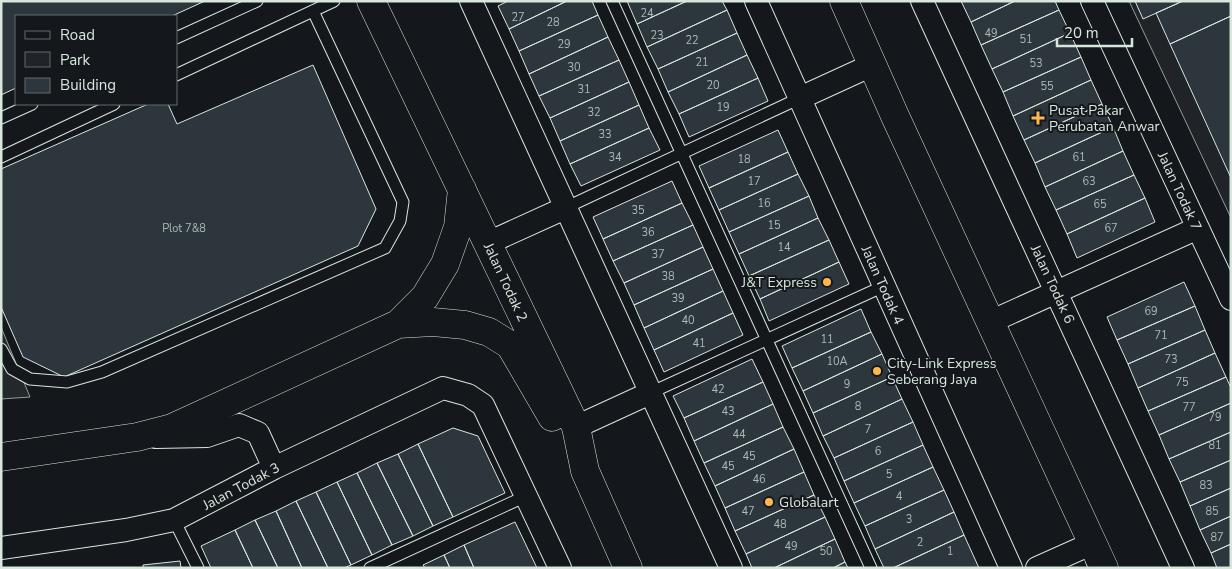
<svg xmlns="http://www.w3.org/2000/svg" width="1232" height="569" viewBox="0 0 1232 569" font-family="'Nunito Sans',sans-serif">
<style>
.green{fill:#202428;stroke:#939e99}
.parking{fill:#24282b;stroke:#939e99}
.building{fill:#2c363c;stroke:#d8e6dc}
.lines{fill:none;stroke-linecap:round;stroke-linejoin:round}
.lane-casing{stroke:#d8e6dc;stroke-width:13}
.street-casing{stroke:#d8e6dc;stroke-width:24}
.secondary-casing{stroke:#d8e6dc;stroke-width:29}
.lane{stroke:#14181c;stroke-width:11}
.street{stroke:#14181c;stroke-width:22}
.secondary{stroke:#14181c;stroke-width:28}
.poi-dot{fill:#ffb74d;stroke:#14181c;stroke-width:2}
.labels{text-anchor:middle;stroke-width:4;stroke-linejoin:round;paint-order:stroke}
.number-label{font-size:11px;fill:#adbab4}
.poi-label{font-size:14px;fill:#d8e6dc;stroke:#14181c;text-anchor:start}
.street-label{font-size:14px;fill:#d8e6dc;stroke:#14181c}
</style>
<rect width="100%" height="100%" fill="#14181c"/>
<!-- green -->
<path class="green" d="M1129,1H1231V218Z"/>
<!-- parking -->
<path class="parking" d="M1,327L30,397L1,399Z"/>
<!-- building -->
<path class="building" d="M1,1H205L172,16H16V88L1,95Z
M508,1H567L509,29L498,6Z
M567,1H592L598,15L519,51L509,29Z
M627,1H687L637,24Z
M687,1H722L727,10L647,47L637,24Z
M961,1H1015L971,22Z
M1015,1H1055L1059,10L981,45L971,22Z
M1135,1H1183L1143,19Z
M1183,1H1231V16L1170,44L1156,13Z
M727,10L737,33L658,69L647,47Z
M1059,10L1070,33L992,69L981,45Z
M598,15L608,37L529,74L519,51Z
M1231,16V178L1170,44Z
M737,33L747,55L668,92L658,69Z
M1070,33L1081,57L1003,92L992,69Z
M608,37L619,60L539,96L529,74Z
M747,55L758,78L679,114L668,92Z
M1081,57L1091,80L1013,116L1003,92Z
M619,60L629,82L550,118L539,96Z
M313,65L376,209L358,246L64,377L23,357L1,307V169L148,104H168L177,124Z
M758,78L768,101L689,137L679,114Z
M1091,80L1102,104L1024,140L1013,116Z
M629,82L639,105L560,141L550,118Z
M1102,104L1113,127L1035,163L1024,140Z
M639,105L649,128L570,164L560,141Z
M1113,127L1123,151L1045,187L1035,163Z
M649,128L660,150L581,186L570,164Z
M778,130L788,152L709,188L699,166Z
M1123,151L1134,175L1056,210L1045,187Z
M788,152L798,174L719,210L709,188Z
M798,174L809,196L729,232L719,210Z
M1134,175L1145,198L1067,234L1056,210Z
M672,181L682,203L603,239L593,217Z
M809,196L818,218L739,254L729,232Z
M1145,198L1155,222L1077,258L1067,234Z
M682,203L693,225L613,261L603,239Z
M818,218L829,240L749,276L739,254Z
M693,225L703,247L624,283L613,261Z
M829,240L839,262L760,299L749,276Z
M703,247L713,269L634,305L624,283Z
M839,262L849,284L769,321L760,299Z
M713,269L723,291L644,328L634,305Z
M1184,282L1195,306L1117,340L1107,317Z
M723,291L733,313L654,350L644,328Z
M1195,306L1205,330L1128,364L1117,340Z
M861,309L871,332L792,368L782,346Z
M733,313L743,335L664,372L654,350Z
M1205,330L1215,353L1138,388L1128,364Z
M871,332L882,354L803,391L792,368Z
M1215,353L1226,377L1148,411L1138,388Z
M882,354L892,377L813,413L803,391Z
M752,359L763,382L684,418L673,396Z
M892,377L902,399L823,436L813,413Z
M1226,377L1231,388V403L1159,435L1148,411Z
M763,382L773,404L694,441L684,418Z
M902,399L913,422L834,458L823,436Z
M1231,403V432L1169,459L1159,435Z
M773,404L783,427L704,463L694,441Z
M913,422L923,445L844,481L834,458Z
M783,427L794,449L715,486L704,463Z
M453,428L478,436L505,493L453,517L418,444Z
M1231,432V460L1180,482L1169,459Z
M418,444L453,517L433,526L398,454Z
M923,445L933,467L854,503L844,481Z
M794,449L804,472L725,508L715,486Z
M398,454L433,526L413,536L377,463Z
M1231,460V488L1190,506L1180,482Z
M377,463L413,536L392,545L357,473Z
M933,467L944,490L865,526L854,503Z
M804,472L814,495L735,531L725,508Z
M357,473L392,545L372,555L337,482Z
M337,482L372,555L351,565L316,492Z
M1231,488V516L1200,530L1190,506Z
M944,490L954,512L875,549L865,526Z
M316,492L351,565L344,568H328L296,501Z
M814,495L825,517L746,554L735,531Z
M296,501L328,568H302L276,511Z
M276,511L302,568H278L255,520Z
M954,512L964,535L893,568H884L875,549Z
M1231,516V544L1211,553L1200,530Z
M825,517L835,539L774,568H752L746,554Z
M255,520L278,568H253L235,530Z
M515,522L537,568H474L464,545Z
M235,530L253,568H211L201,546Z
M964,535L979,568H893Z
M835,539L845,562L833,568H774Z
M1231,544V568H1217L1211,553Z
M464,545L474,568H450L444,555Z
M444,555L450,568H425L423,565Z
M180,561L181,568H143V565Z
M845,562L848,568H833Z"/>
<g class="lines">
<defs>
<path id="lane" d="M612,1L871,568
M176,38L257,1
M176,75L334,1
M1,118L32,104
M1,157L114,104
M565,208L800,98
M1,349L12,369L30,379L67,382L102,372L385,248L400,221L403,202L313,11
M650,393L884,286
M174,520L198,568
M370,568L526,496"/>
<path id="street" d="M471,1L731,568
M756,1L1011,568
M922,1L1183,568
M1092,1L1231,299
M800,98L872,65
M488,243L565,208
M990,322L1198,228
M576,427L650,393
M156,437L207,436L239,425L258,433L274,468
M1,548L126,530L174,520L274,468L443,388L468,395L483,405L560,568
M1037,568L1093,543L1097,560"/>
<path id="secondary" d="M371,1L576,427L585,471L628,568
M844,1L895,116L1104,568
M398,324L433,322L465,325L489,332L510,345L552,417
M1,457L137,437L172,428L398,324L425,297L445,264L458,227L462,189"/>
</defs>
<!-- lane casing -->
<use href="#lane" class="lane-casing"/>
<!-- street casing -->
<use href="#street" class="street-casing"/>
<!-- secondary casing -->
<use href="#secondary" class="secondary-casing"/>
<!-- lane -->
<use href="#lane" class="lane"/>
<!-- street -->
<use href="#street" class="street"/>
<!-- secondary -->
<use href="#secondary" class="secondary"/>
</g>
<!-- markers -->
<g class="poi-dot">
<path d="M1035.5 110.5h5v5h5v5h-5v5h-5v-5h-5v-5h5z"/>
<circle cx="827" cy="282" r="5"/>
<circle cx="877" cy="371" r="5"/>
<circle cx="769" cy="502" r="5"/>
</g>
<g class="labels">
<!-- number labels -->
<g class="number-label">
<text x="647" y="17">24</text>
<text x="518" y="21">27</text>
<text x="553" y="26">28</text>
<text x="991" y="37">49</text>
<text x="657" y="39">23</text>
<text x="1026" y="43">51</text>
<text x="692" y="44">22</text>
<text x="564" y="48">29</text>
<text x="702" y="66">21</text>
<text x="1036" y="67">53</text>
<text x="574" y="71">30</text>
<text x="713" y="89">20</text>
<text x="1047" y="90">55</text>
<text x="584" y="93">31</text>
<text x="723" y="111">19</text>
<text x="594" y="116">32</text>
<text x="605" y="138">33</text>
<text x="615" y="161">34</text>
<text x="1079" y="161">61</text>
<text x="744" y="163">18</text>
<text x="754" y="185">17</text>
<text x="1089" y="185">63</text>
<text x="764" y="207">16</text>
<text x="1100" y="208">65</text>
<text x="638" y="214">35</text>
<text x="774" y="229">15</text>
<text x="184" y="232">Plot 7&amp;8</text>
<text x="1111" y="232">67</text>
<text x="648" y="236">36</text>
<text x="784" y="251">14</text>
<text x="658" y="258">37</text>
<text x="668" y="280">38</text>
<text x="678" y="302">39</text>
<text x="1151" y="315">69</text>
<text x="688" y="324">40</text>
<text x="1161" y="339">71</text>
<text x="827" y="343">11</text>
<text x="699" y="347">41</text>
<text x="1171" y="363">73</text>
<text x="837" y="365">10A</text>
<text x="1182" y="386">75</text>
<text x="847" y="388">9</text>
<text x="718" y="393">42</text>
<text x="858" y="410">8</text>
<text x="1189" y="411">77</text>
<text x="728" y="415">43</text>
<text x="1215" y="421">79</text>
<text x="868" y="433">7</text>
<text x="739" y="438">44</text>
<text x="1215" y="449">81</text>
<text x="878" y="455">6</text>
<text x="749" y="460">45</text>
<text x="728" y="470">45</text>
<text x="889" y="478">5</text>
<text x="759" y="483">46</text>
<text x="1206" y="489">83</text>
<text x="899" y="500">4</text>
<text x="748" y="515">47</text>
<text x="1212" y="515">85</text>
<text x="909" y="523">3</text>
<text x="780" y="528">48</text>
<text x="1217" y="541">87</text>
<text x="920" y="546">2</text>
<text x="791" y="550">49</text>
<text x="826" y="555">50</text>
<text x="950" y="555">1</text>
</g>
<!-- poi labels -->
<g class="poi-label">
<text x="1049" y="115">Pusat Pakar<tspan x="1049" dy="16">Perubatan Anwar</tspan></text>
<text x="817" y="287" text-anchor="end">J&amp;T Express</text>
<text x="887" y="368">City-Link Express<tspan x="887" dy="16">Seberang Jaya</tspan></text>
<text x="779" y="507">Globalart</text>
</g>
<!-- street labels -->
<g class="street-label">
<text transform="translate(1180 191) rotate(65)" y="5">Jalan Todak 7</text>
<text transform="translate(506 282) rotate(65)" y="5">Jalan Todak 2</text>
<text transform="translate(1053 284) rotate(65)" y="5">Jalan Todak 6</text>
<text transform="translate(883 285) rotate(66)" y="5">Jalan Todak 4</text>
<text transform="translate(241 486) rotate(-28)" y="5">Jalan Todak 3</text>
</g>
</g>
<!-- border -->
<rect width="1232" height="569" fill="none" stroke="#d8e6dc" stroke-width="5"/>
<!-- legend -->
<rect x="15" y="15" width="162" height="90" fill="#14181c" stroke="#626a69"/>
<rect x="25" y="31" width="25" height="8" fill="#14181c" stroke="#626a69"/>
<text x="60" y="40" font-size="15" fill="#d8e6dc">Road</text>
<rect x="25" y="52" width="25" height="15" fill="#202428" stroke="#626a69"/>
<text x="60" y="65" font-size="15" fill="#d8e6dc">Park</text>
<rect x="25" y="78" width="25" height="15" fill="#2c363c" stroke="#626a69"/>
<text x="60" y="90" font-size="15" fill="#d8e6dc">Building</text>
<!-- scale -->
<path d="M1057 38v8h75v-8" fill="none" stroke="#d8e6dc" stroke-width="2.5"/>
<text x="1064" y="38" font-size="15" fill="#d8e6dc" stroke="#14181c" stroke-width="4" paint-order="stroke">20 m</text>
</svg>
